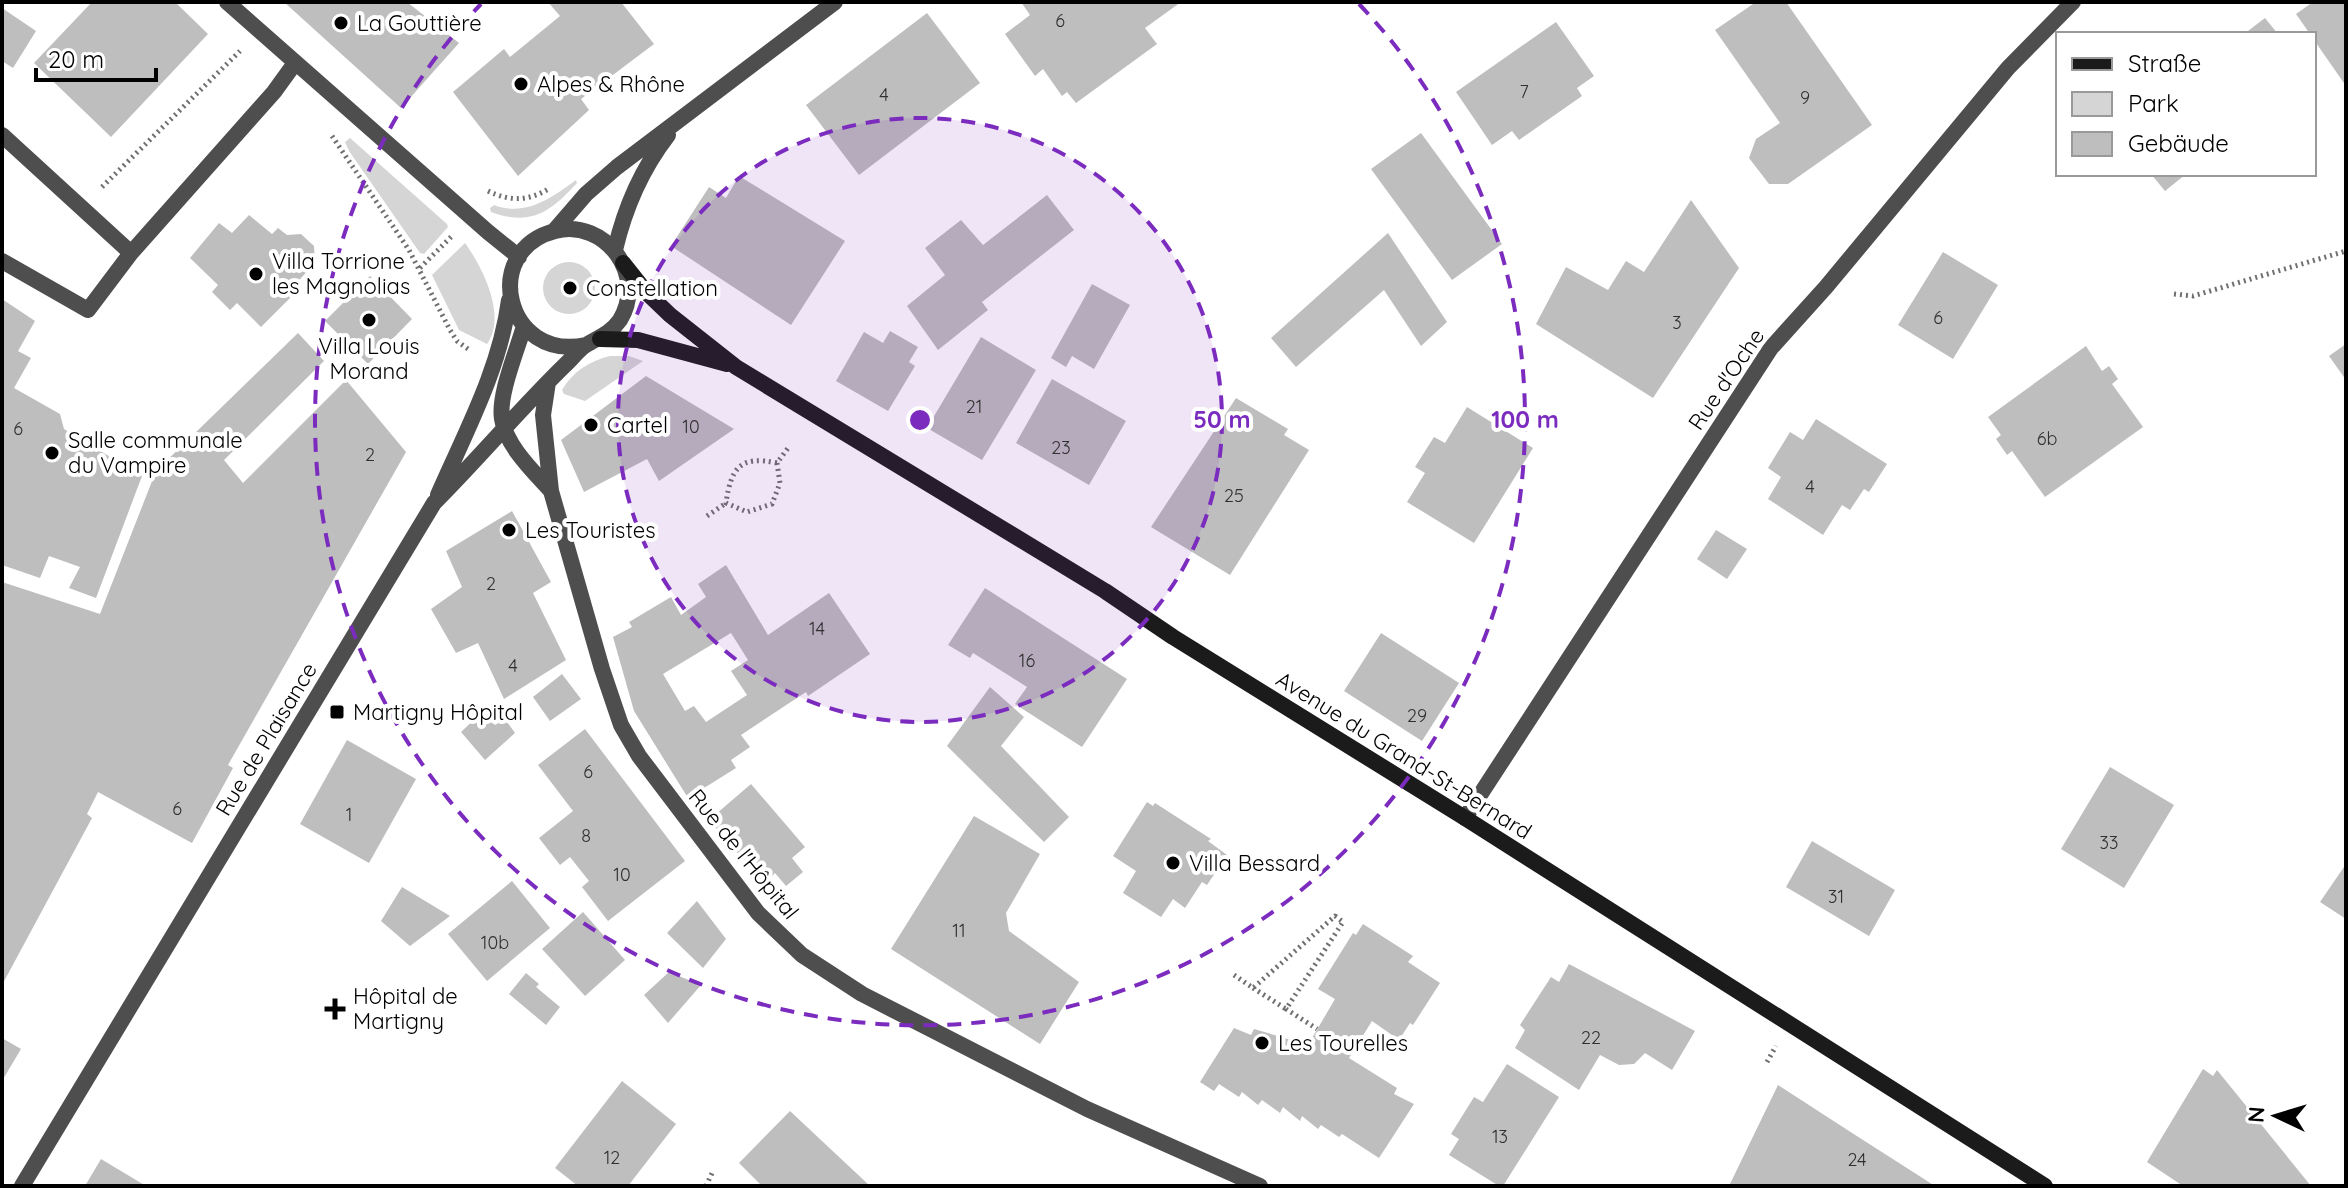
<svg xmlns="http://www.w3.org/2000/svg" width="2348" height="1188" viewBox="0 0 2348 1188" font-family="Quicksand,sans-serif">
<style>
.green{fill:#d5d5d5}
.building{fill:#bebebe;fill-rule:evenodd}
.lines{fill:none;stroke-linecap:round;stroke-linejoin:round}
.path{stroke:#707070;stroke-width:5;stroke-dasharray:2 4;stroke-linecap:butt}
.lane{stroke:#4e4e4e;stroke-width:16}
.street{stroke:#4e4e4e;stroke-width:16}
.secondary{stroke:#1b1b1b;stroke-width:16}
.ring{fill:none;stroke:#7b2cbf;stroke-width:4;stroke-dasharray:14 10}
.poi-dot{fill:#000;stroke:#fff;stroke-width:3}
.labels{text-anchor:middle;stroke-width:8;stroke-linejoin:round;paint-order:stroke}
.number-label{font-size:18px;fill:#303030}
.poi-label{font-size:22px;fill:#000;stroke:#fff;text-anchor:start}
.street-label{font-size:22px;fill:#000;stroke:#fff}
.centre{fill:#7b2cbf;stroke:#fff;stroke-width:4}
.ring-label{font-size:24px;text-anchor:middle;font-weight:bold;fill:#7b2cbf;stroke:#fff;stroke-width:8;stroke-linejoin:round;paint-order:stroke}
</style>
<rect width="100%" height="100%" fill="#fff"/>
<!-- green -->
<path class="green" d="M350,138L447,224L448,227L424,254L420,253L349,151L345,142Z
M576,180L577,183C551,211 532,227 491,212L490,208L494,205C526,217 551,198 576,180Z
M465,243C483,268 507,316 487,344L459,330L432,275Z
M543 288a26 26 0 1 1 52 0a26 26 0 1 1-52 0Z
M610,356H629L643,361L585,401L564,394L562,390C573,371 590,361 610,356Z"/>
<!-- building -->
<path class="building" d="M92,2H175L208,34L111,137L34,63Z
M284,2H407L459,43L401,108Z
M548,2H621L654,44L581,99L589,110L518,176L453,92L504,49L510,57L560,16Z
M1021,2H1181L1145,28L1157,44L1076,103L1067,92L1062,96L1043,69L1035,76L1005,34L1030,15Z
M1756,2H1786L1872,125L1788,184H1769L1749,158L1756,139L1780,123L1715,30Z
M2313,2H2346V86L2314,40V34H2310L2296,14Z
M2,8L36,31L13,68L2,61Z
M927,13L980,83L859,175L806,105Z
M2265,18L2278,34H2244Z
M1556,22L1594,76L1577,88L1582,96L1519,140L1512,131L1492,145L1456,92Z
M1421,133L1502,244L1452,280L1371,169Z
M2151,174H2186L2165,191Z
M739,176L845,241L791,325L671,246L709,187L726,198Z
M1047,195L1074,230L982,302L988,310L938,350L907,306L945,275L925,248L961,220L983,245Z
M1691,200L1739,268L1653,398L1536,324L1566,267L1608,290L1626,261L1644,272Z
M249,215L272,234L278,228L287,235L301,234L314,246L315,263L287,293L290,298L261,327L237,303L230,310L212,292L218,285L190,258L219,223L232,233Z
M1388,233L1447,322L1421,346L1384,290L1296,367L1271,338Z
M1943,252L1998,285L1953,359L1898,325Z
M370,276L412,319L368,364L325,321Z
M1092,284L1130,305L1094,369L1072,356L1066,367L1051,358Z
M2,299L35,321L18,351L31,358L14,388L60,414L64,429L142,476L96,598L69,588L80,567L49,556L40,578L2,565Z
M890,331L918,347L909,362L915,366L888,411L836,381L864,332L883,343Z
M298,333L324,361L224,460L243,483L346,380L406,452L228,765L233,768L192,843L98,792L87,814L92,818L2,985V582L100,614L156,471Z
M981,337L1036,370L982,460L927,428Z
M2346,344V380L2329,356Z
M2086,346L2102,371L2109,366L2118,379L2112,384L2143,427L2045,497L2012,451L2007,455L1996,439L2001,435L1988,417Z
M646,376L734,429L659,481L647,459L584,492L561,440Z
M1052,379L1126,421L1089,485L1016,443Z
M1236,398L1288,429L1284,435L1309,450L1230,575L1151,527Z
M1467,407L1533,448L1474,543L1407,502L1425,473L1415,467L1434,437L1445,443Z
M1816,419L1887,464L1869,492L1864,489L1850,510L1842,505L1823,535L1768,499L1781,477L1768,468L1790,432L1803,440Z
M512,511L551,582L533,593L566,660L504,699L478,643L456,653L431,609L462,587L446,551Z
M1716,530L1747,549L1727,579L1697,559Z
M726,565L768,635L829,593L870,654L808,696L806,692L741,735L750,747L731,760L736,768L688,798L634,711L613,637L632,627L629,622L671,597L681,615L706,597L698,584ZM731,633L748,660L731,671L747,695L706,722L694,706L685,711L663,674Z
M985,588L1127,679L1082,747L1015,704L1027,687L973,653L970,658L948,645Z
M1381,633L1459,683L1422,741L1344,691Z
M562,674L581,699L550,721L533,697Z
M990,687L1024,717L1001,746L1069,817L1044,842L947,746Z
M483,711L495,725L505,719L515,733L485,760L461,732Z
M585,729L685,861L608,921L582,887L589,881L570,857L560,865L539,838L573,811L538,765Z
M347,740L416,779L369,863L300,824Z
M2110,767L2174,805L2124,888L2061,849Z
M751,784L805,847L792,858L803,872L786,886L775,873L764,884L709,820Z
M1147,802L1153,806L1155,803L1211,839L1208,841L1227,855L1207,885L1202,882L1185,908L1173,899L1161,917L1123,893L1136,871L1113,856Z
M974,816L1040,854L1006,913L1009,931L1079,982L1040,1044L891,949Z
M1812,841L1895,890L1869,936L1786,887Z
M2346,864V919L2320,902Z
M512,881L550,928L487,981L448,934Z
M402,887L450,916L410,946L381,921Z
M697,901L726,939L703,968L667,933Z
M583,912L625,960L585,996L542,949Z
M1363,924L1413,956L1408,962L1440,983L1413,1025L1410,1023L1399,1040L1372,1021L1349,1058L1397,1088L1394,1094L1414,1104L1379,1158L1342,1134L1339,1137L1321,1125L1318,1129L1302,1116L1300,1121L1283,1107L1280,1113L1262,1100L1258,1105L1242,1092L1239,1097L1219,1084L1214,1091L1200,1082L1234,1028L1251,1035L1254,1029L1308,1045L1335,999L1318,989L1353,933L1356,935Z
M1569,964L1695,1031L1672,1070L1645,1053L1634,1064L1619,1065L1600,1055L1579,1090L1515,1048L1525,1030L1520,1025L1551,977L1559,982Z
M669,972L701,985L668,1023L644,995Z
M526,973L539,984L536,987L560,1007L546,1025L509,994Z
M2,1038L21,1049L2,1081Z
M1507,1064L1559,1097L1503,1186H1499L1449,1155L1459,1139L1451,1134L1474,1097L1483,1102Z
M2203,1069L2213,1076L2217,1070L2311,1186H2183L2147,1162Z
M622,1081L676,1124L628,1186H578L555,1168Z
M1778,1085L1849,1131L1935,1186H1729Z
M790,1111L870,1186H762L739,1163Z
M101,1159L146,1186H85Z"/>
<g class="lines">
<!-- path -->
<path class="path" d="M332,136L409,250L450,330L457,341L468,349
M102,187L240,51
M488,191C511,202 529,201 550,188
M420,268L453,235
M2174,294L2193,296L2346,251
M777,463L780,483L772,504L747,512L726,503C731,468 740,455 777,463L788,448
M707,516L726,503
M1234,975L1253,988L1335,916L1343,922L1286,1009L1317,1029
M1253,988L1286,1009
M1767,1062L1776,1046
M706,1186L713,1171"/>
<!-- lane -->
<path class="lane" d="M2,135L131,253L274,92L295,63
M2,261L88,310L131,253"/>
<!-- street -->
<path class="street" d="M227,2L488,232L519,257
M554,231L586,194L617,167L835,2
M615,250C625,207 641,170 668,135
M524,326C517,351 498,395 502,419C506,446 534,472 551,491
M548,382L543,415L551,491L602,669L621,725L639,756L758,913L802,955L862,994L1087,1109L1260,1186
M438,495C466,431 500,369 509,300
M1465,818L1771,348L1826,287L2008,68L2073,2
M22,1186L434,503C478,459 519,410 564,366C571,360 578,350 586,345C599,337 611,333 620,320C647,276 606,218 555,231C480,250 505,362 586,345"/>
<!-- secondary -->
<path class="secondary" d="M623,263L646,292L670,315L736,367L1105,591L1173,637L1465,818L2045,1186
M600,339L638,340L727,364"/>
</g>
<!-- distance rings -->
<circle cx="920" cy="420" r="302" fill="#7b2cbf" fill-opacity=".12"/>
<g class="ring">
<circle cx="920" cy="420" r="302"/>
<path d="M1359 4A605 605 0 1 1 481 4"/>
</g>
<!-- markers -->
<g class="poi-dot">
<circle cx="341" cy="23" r="8"/>
<circle cx="521" cy="84" r="8"/>
<circle cx="256" cy="274" r="8"/>
<circle cx="570" cy="288" r="8"/>
<circle cx="369" cy="320" r="8"/>
<circle cx="591" cy="425" r="8"/>
<circle cx="52" cy="453" r="8"/>
<circle cx="509" cy="530" r="8"/>
<rect x="329" y="704" width="16" height="16" rx="4"/>
<circle cx="1173" cy="863" r="8"/>
<path d="M331 997h8v8h8v8h-8v8h-8v-8h-8v-8h8z"/>
<circle cx="1262" cy="1043" r="8"/>
</g>
<g class="labels">
<!-- number labels -->
<g class="number-label">
<text x="1060" y="27">6</text>
<text x="1524" y="98">7</text>
<text x="884" y="101">4</text>
<text x="1805" y="104">9</text>
<text x="1938" y="324">6</text>
<text x="1677" y="329">3</text>
<text x="974" y="413">21</text>
<text x="691" y="433">10</text>
<text x="18" y="435">6</text>
<text x="2047" y="445">6b</text>
<text x="1061" y="454">23</text>
<text x="370" y="461">2</text>
<text x="1810" y="493">4</text>
<text x="1234" y="502">25</text>
<text x="491" y="590">2</text>
<text x="817" y="635">14</text>
<text x="1027" y="667">16</text>
<text x="513" y="672">4</text>
<text x="1417" y="722">29</text>
<text x="588" y="778">6</text>
<text x="177" y="815">6</text>
<text x="349" y="821">1</text>
<text x="586" y="842">8</text>
<text x="2109" y="849">33</text>
<text x="622" y="881">10</text>
<text x="1836" y="903">31</text>
<text x="959" y="937">11</text>
<text x="495" y="949">10b</text>
<text x="1591" y="1044">22</text>
<text x="1500" y="1143">13</text>
<text x="612" y="1164">12</text>
<text x="1857" y="1166">24</text>
</g>
<!-- poi labels -->
<g class="poi-label">
<text x="357" y="31">La Gouttière</text>
<text x="537" y="92">Alpes &amp; Rhône</text>
<text x="272" y="269">Villa Torrione<tspan x="272" dy="25">les Magnolias</tspan></text>
<text x="586" y="296">Constellation</text>
<text x="369" y="354" text-anchor="middle">Villa Louis<tspan x="369" dy="25">Morand</tspan></text>
<text x="607" y="433">Cartel</text>
<text x="68" y="448">Salle communale<tspan x="68" dy="25">du Vampire</tspan></text>
<text x="525" y="538">Les Touristes</text>
<text x="353" y="720">Martigny Hôpital</text>
<text x="1189" y="871">Villa Bessard</text>
<text x="353" y="1004">Hôpital de<tspan x="353" dy="25">Martigny</tspan></text>
<text x="1278" y="1051">Les Tourelles</text>
</g>
<!-- street labels -->
<g class="street-label">
<text transform="translate(1726 379) rotate(-56)" y="8">Rue d'Oche</text>
<text transform="translate(266 739) rotate(-59)" y="8">Rue de Plaisance</text>
<text transform="translate(1404 755) rotate(32)" y="8">Avenue du Grand-St-Bernard</text>
<text transform="translate(744 854) rotate(51)" y="8">Rue de l'Hôpital</text>
</g>
</g>
<circle cx="920" cy="420" r="12" class="centre"/>
<g class="ring-label">
<text x="1222" y="428">50 m</text>
<text x="1525" y="428">100 m</text>
</g>
<!-- border -->
<rect width="2348" height="1188" fill="none" stroke="#000000" stroke-width="8"/>
<!-- legend -->
<rect x="2056" y="32" width="260" height="144" fill="#ffffff" stroke="#999999" stroke-width="2"/>
<rect x="2072" y="58" width="40" height="12" fill="#1b1b1b" stroke="#999999" stroke-width="2"/>
<text x="2128" y="72" font-size="24" fill="#000000">Straße</text>
<rect x="2072" y="92" width="40" height="24" fill="#d5d5d5" stroke="#999999" stroke-width="2"/>
<text x="2128" y="112" font-size="24" fill="#000000">Park</text>
<rect x="2072" y="132" width="40" height="24" fill="#bebebe" stroke="#999999" stroke-width="2"/>
<text x="2128" y="152" font-size="24" fill="#000000">Gebäude</text>
<!-- north arrow -->
<g transform="translate(2276 1116) rotate(274)" stroke="#ffffff" stroke-width="6" paint-order="stroke">
<path d="M0-6L14 30L0 20L-14 30Z" fill="#000000"/>
<text y="-12" font-size="22" font-weight="bold" text-anchor="middle" fill="#000000">N</text>
</g>
<!-- scale -->
<path d="M36 68v12h120v-12" fill="none" stroke="#000000" stroke-width="4"/>
<text x="48" y="68" font-size="24" fill="#000000" stroke="#ffffff" stroke-width="6" paint-order="stroke">20 m</text>
</svg>
